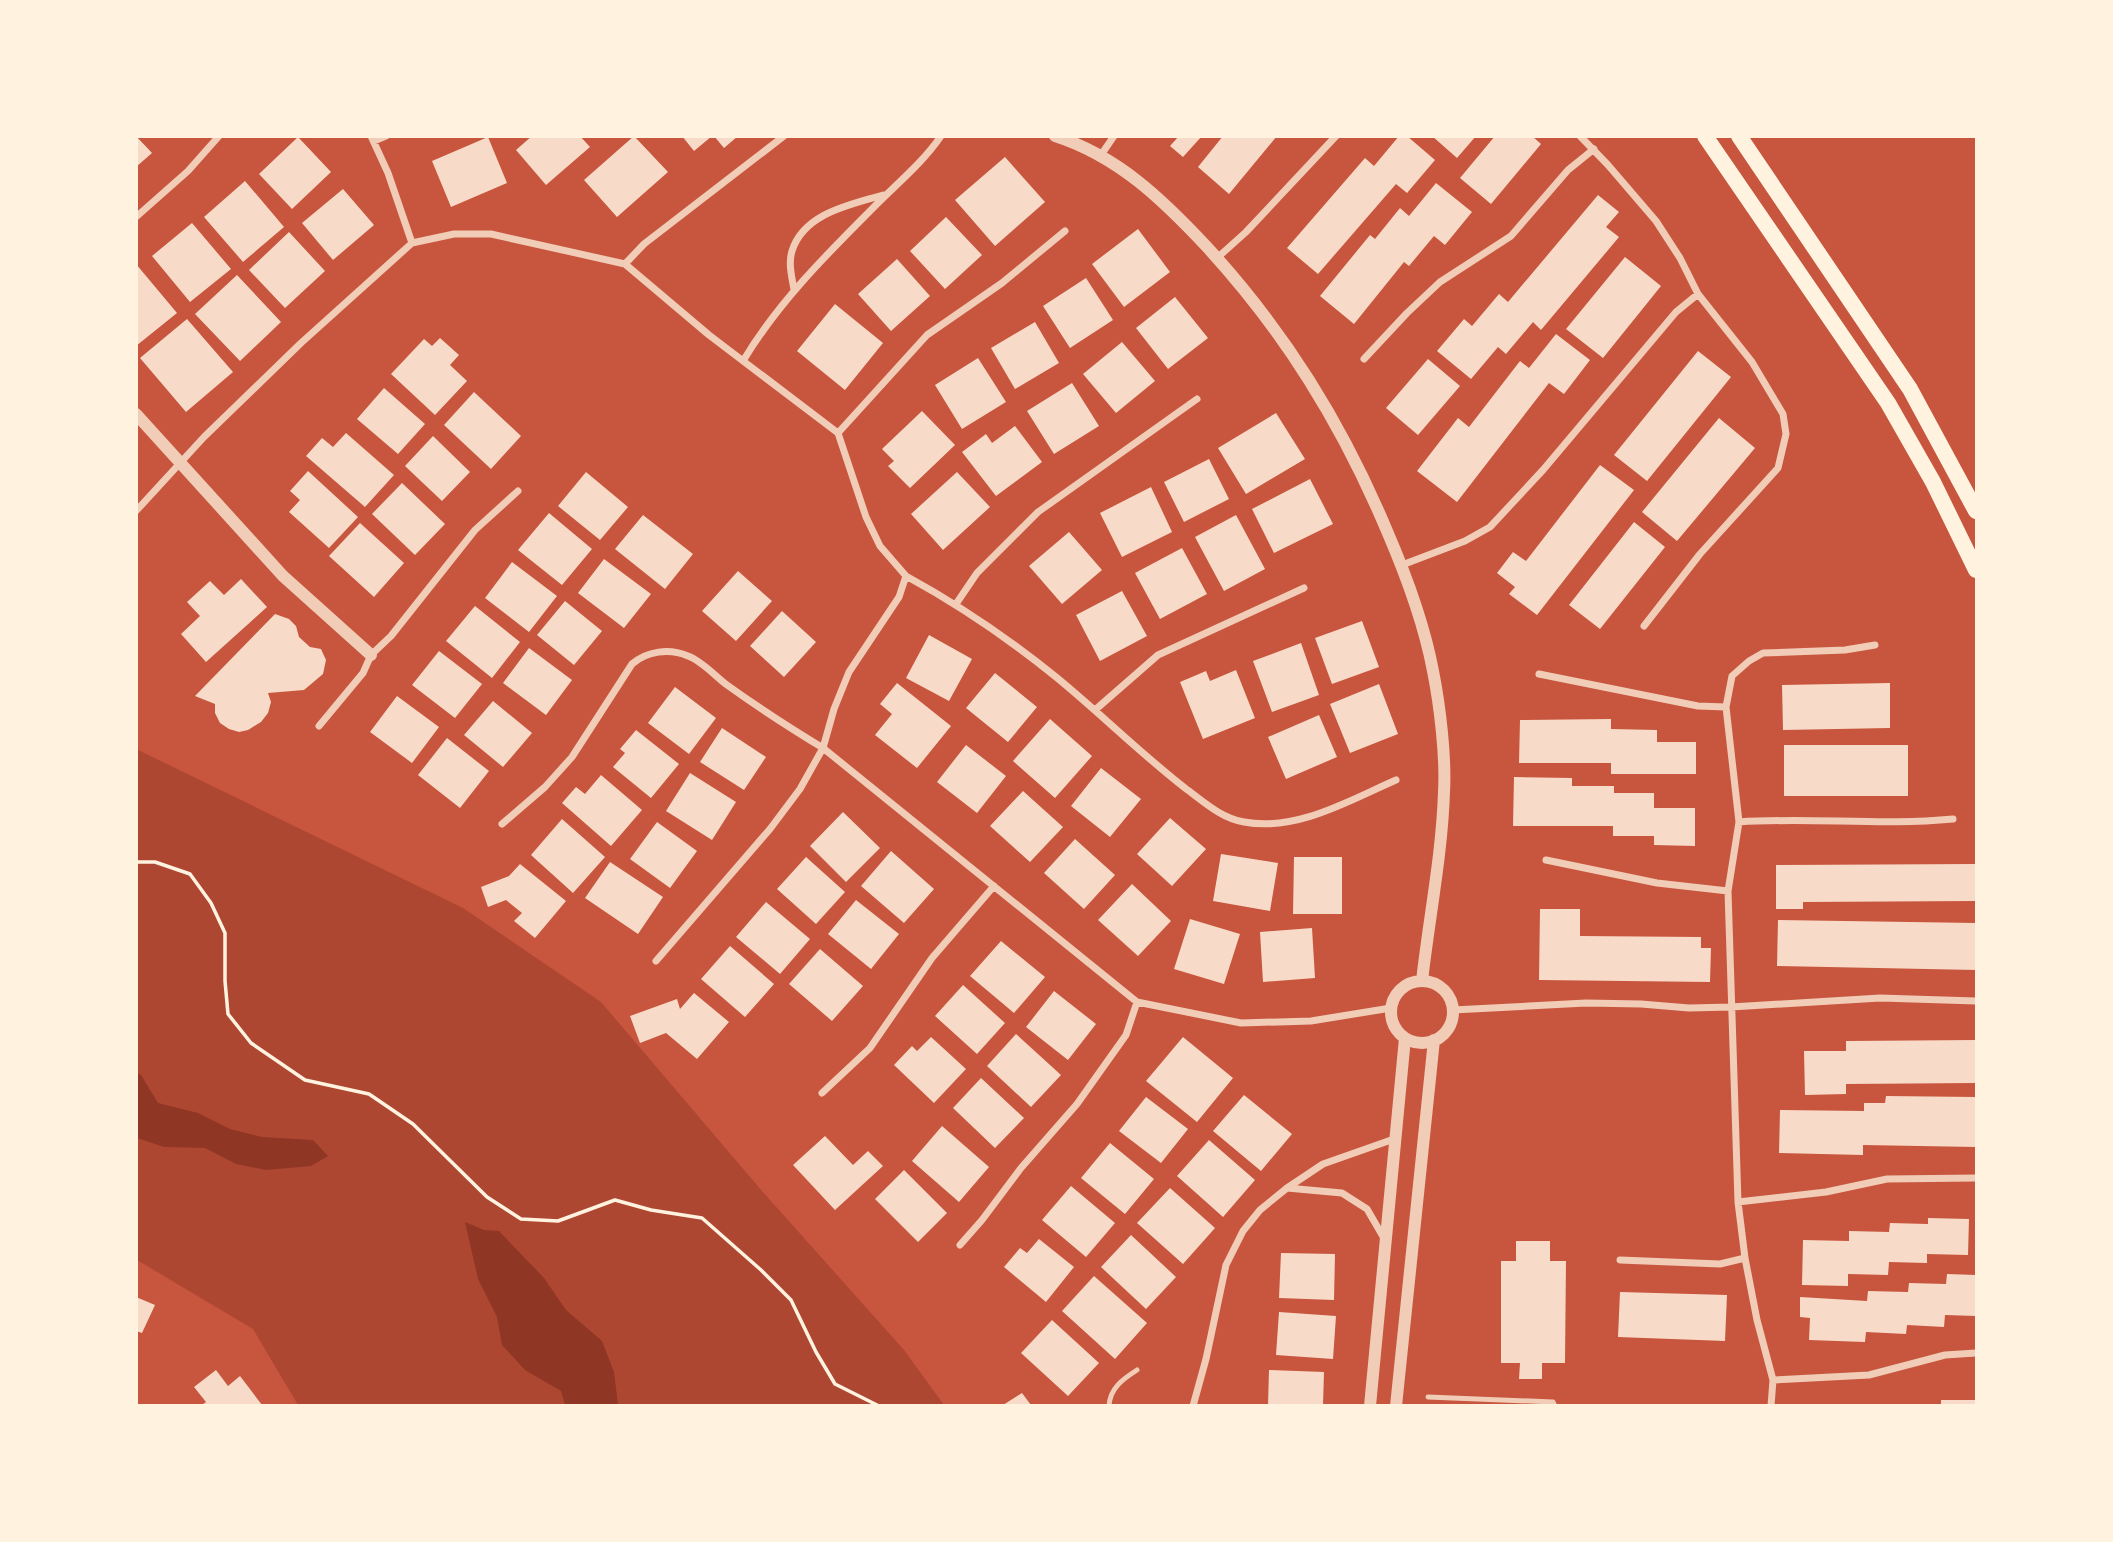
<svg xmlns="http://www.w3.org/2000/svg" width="2113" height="1542" viewBox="0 0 2113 1542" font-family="Arial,sans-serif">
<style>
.green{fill:#ae4732}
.water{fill:#8f3625}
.building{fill:#f7dbc8}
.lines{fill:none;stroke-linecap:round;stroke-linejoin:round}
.path{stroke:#fff3e0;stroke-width:3.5}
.service{stroke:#f1ccb7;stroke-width:5}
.minor{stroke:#f1ccb7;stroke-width:7}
.tertiary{stroke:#f1ccb7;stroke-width:12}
.primary{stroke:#fff3e0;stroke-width:16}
</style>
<rect width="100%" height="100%" fill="#c8553d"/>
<!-- green -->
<path class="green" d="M136,749L463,908L601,1002L762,1191L904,1350L944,1405H298L253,1329L137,1260Z"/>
<!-- water -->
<path class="water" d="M136,1073L141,1075L158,1103L198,1113L230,1129L262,1137L313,1140L328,1156L311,1166L266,1170L236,1164L205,1148L164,1147L137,1138Z
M465,1222L484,1230L499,1231L544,1278L566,1310L602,1341L614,1372L618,1405H565L561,1391L525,1370L502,1345L497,1317L478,1279Z"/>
<!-- building -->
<path class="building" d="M136,136L152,153L136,167Z
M532,136H580L590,147L546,185L516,150Z
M634,136L668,172L617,217L584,180Z
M682,136H712L694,151Z
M714,136H738L724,148Z
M1179,136H1202L1183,157L1170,146Z
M1223,136H1277L1229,194L1198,167Z
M1399,136H1407L1435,160L1407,193L1396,184L1318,274L1287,248L1365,158L1374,166Z
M1432,136H1476L1457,158Z
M1495,136H1532L1541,144L1491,204L1460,178Z
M298,137L331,172L292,209L259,174Z
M488,137L507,183L451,207L432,161Z
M1005,157L1045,202L995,246L955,200Z
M245,181L284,227L243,262L204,217Z
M1436,183L1472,212L1445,245L1434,236L1409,266L1404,262L1354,324L1320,296L1370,235L1375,239L1400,208L1409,216Z
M343,189L374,225L333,260L302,223Z
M1598,195L1619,212L1606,227L1619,237L1541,330L1533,322L1506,354L1498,347L1471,379L1437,351L1464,319L1472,326L1499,294L1508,302Z
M946,217L982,255L945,289L910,251Z
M192,223L231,269L190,302L152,256Z
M1138,229L1170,272L1124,307L1092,264Z
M289,232L325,271L285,308L249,270Z
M1625,257L1661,286L1603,358L1566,329Z
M897,259L930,296L891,331L858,294Z
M136,264L177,313L136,346Z
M237,275L281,322L240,361L195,314Z
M1086,278L1113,320L1070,348L1043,306Z
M1175,297L1208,338L1168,369L1136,328Z
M835,304L883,343L845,390L797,351Z
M187,319L233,372L186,412L140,358Z
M1035,322L1059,363L1015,389L991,348Z
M1556,334L1590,360L1564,394L1549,383L1457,502L1417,471L1458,418L1469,427L1520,361L1529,368Z
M440,338L459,355L450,365L467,381L435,415L391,374L424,339L432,346Z
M1122,342L1155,381L1116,413L1083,374Z
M1698,351L1731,377L1647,481L1614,455Z
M978,358L1006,402L962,429L935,385Z
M1428,359L1460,386L1418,435L1386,408Z
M1072,383L1099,426L1054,454L1027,411Z
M384,388L425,424L398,454L357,419Z
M474,392L521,436L491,469L444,425Z
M922,411L955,445L910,488L888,466L894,461L882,449Z
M1276,413L1305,459L1246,494L1218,448Z
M1719,418L1755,448L1677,541L1642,512Z
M1015,426L1042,462L996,496L962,452L986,434L992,443Z
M346,433L394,475L365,507L306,456L322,438L333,447Z
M433,436L470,472L442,501L405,466Z
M1209,459L1229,499L1184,522L1164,482Z
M1600,465L1634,490L1537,615L1509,594L1515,587L1497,573L1513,552L1526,561Z
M308,471L358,517L329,548L289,512L300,500L290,491Z
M586,472L628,507L600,540L558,506Z
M957,472L990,507L943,550L911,514Z
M1310,479L1333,524L1274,553L1252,509Z
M402,483L445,524L415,555L372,514Z
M1151,487L1172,532L1122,557L1100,513Z
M549,513L592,549L562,585L518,550Z
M643,515L693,554L665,589L615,549Z
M1236,515L1265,569L1224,591L1195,537Z
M1634,522L1665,547L1600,629L1569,605Z
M360,523L404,563L374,597L329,556Z
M1069,532L1102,570L1062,604L1029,566Z
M1182,548L1207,594L1160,619L1135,573Z
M604,559L651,594L624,628L578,593Z
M512,562L557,596L529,632L485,598Z
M738,571L772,601L736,641L702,611Z
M241,579L267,607L206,662L181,634L200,616L187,602L210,581L224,595Z
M1122,591L1147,636L1100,661L1076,615Z
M565,601L602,631L574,665L537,635Z
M475,606L520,642L492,678L446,641Z
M782,611L816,642L784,677L750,646Z
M275,614L289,619L296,626L299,637L310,647L321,649L326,660L323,674L304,690L268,693L271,702L268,713L261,722L248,730L239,732L229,729L220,723L215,713V704L195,696Z
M1362,621L1379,667L1332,684L1315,638Z
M929,635L972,659L949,701L906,678Z
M1301,643L1319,695L1272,712L1253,661Z
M529,648L572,680L546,715L503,683Z
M439,651L482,684L455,718L412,685Z
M1236,670L1255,718L1203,739L1180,682L1206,671L1210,681Z
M995,673L1037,707L1008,742L966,708Z
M897,683L951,726L917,768L875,735L892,714L880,704Z
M1890,683V728L1783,730L1782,685Z
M1379,684L1398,734L1350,753L1330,704Z
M675,687L716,718L689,754L648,723Z
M397,696L439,727L412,763L370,732Z
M493,701L532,733L503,767L464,735Z
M1319,715L1337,757L1286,779L1268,737Z
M1050,719L1092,756L1055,798L1013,761Z
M1611,719V729L1657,730V742H1696V774H1611V763H1519L1520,720Z
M722,728L766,757L744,790L700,762Z
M636,730L679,764L651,798L613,767L625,753L620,749Z
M447,738L489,771L460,808L418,775Z
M966,745L1006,776L977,813L937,782Z
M1784,745H1908V796H1784Z
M1101,768L1141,799L1110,837L1071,806Z
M690,773L736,802L712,840L666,811Z
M601,775L642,810L611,846L562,803L576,787L585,794Z
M1514,777L1572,778V786H1614V793H1654V808H1695V846L1654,845V836H1613V826H1513Z
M1023,791L1063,827L1030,862L990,826Z
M843,812L880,848L846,882L810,846Z
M1170,818L1206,849L1172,886L1137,854Z
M562,819L605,857L573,893L531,855Z
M657,822L697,851L670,888L630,859Z
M1075,839L1115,875L1084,909L1044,873Z
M891,851L934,889L904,923L861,886Z
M1221,854L1278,863L1270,911L1213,901Z
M806,857L845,892L816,924L777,889Z
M1294,857H1342V914H1293Z
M610,862L663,897L638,934L585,898Z
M520,864L566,901L535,938L514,921L522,913L506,900L488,907L481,887L509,876Z
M1976,864V901L1803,902V909H1776V865Z
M1132,884L1171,921L1138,956L1098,920Z
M856,900L899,934L871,969L828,934Z
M766,902L810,939L780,974L736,937Z
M1540,909H1580V936L1701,937V948H1711L1710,982L1539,980Z
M1190,919L1240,934L1224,984L1174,969Z
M1778,920L1976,923V970L1777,966Z
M1312,928L1315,978L1263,982L1260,932Z
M1001,941L1045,977L1014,1013L970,976Z
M730,946L774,984L745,1017L701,979Z
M820,949L863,986L832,1021L789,984Z
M963,985L1005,1023L977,1054L935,1016Z
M1054,991L1096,1024L1068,1060L1026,1027Z
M694,993L729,1022L697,1059L666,1033L640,1043L630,1016L677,999L680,1009Z
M1016,1034L1061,1075L1031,1107L987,1066Z
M931,1037L966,1069L934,1103L894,1065L912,1046L917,1051Z
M1183,1037L1233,1078L1197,1122L1146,1081Z
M1976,1040V1083L1846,1084V1094L1805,1095L1804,1051H1846V1041Z
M981,1078L1024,1118L995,1148L953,1108Z
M1244,1095L1292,1134L1261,1171L1213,1131Z
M1886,1096L1976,1097V1147L1863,1145V1155L1779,1153L1780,1110L1864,1111V1103H1885Z
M1146,1097L1188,1129L1161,1163L1119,1131Z
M942,1126L989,1167L959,1202L912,1161Z
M825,1136L853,1165L868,1151L883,1166L835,1210L793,1165Z
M1209,1140L1255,1180L1223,1217L1177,1176Z
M1110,1143L1154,1179L1125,1214L1081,1178Z
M904,1170L947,1213L918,1242L875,1199Z
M1071,1186L1115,1223L1086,1257L1042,1220Z
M1170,1188L1215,1228L1183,1264L1137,1223Z
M1928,1218L1969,1219L1968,1255L1927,1254V1263L1889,1262L1888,1275L1848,1274V1286L1802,1285L1803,1240L1849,1241V1231L1889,1232L1890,1223L1928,1224Z
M1131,1235L1176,1277L1146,1309L1101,1267Z
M1039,1239L1074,1267L1046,1302L1004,1267L1020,1248L1027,1253Z
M1516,1241H1550V1261H1566L1565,1363H1542V1379H1519L1520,1363H1501V1261H1516Z
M1281,1253L1335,1254L1334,1300L1279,1298Z
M1947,1274L1976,1275V1316L1945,1315L1944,1327L1907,1325L1906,1334L1866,1332L1865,1342L1809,1340L1810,1318L1800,1317V1297L1867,1301L1868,1291L1908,1292L1909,1283L1946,1284Z
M1094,1276L1147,1323L1115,1359L1062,1311Z
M1620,1292L1727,1295L1725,1341L1618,1337Z
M136,1297L155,1305L142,1333L136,1331Z
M1279,1312L1336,1316L1333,1359L1276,1355Z
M1052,1320L1099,1363L1068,1396L1021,1353Z
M216,1370L228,1386L240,1376L262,1405H202L206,1402L194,1387Z
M1269,1370L1324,1372L1323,1405H1268Z
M1022,1393L1031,1405H1003Z
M1941,1400H1976V1405H1941Z"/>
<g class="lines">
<!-- path -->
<path class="path" d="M136,862H155L190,874L211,903L225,933V981L228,1014L251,1043L305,1080L369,1094L413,1124L487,1197L521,1219L558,1221L615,1200L651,1210L702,1218L761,1270L791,1300L816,1352L835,1384L879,1406"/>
<!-- service -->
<path class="service" d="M1428,1397L1553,1402L1555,1406
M1109,1406C1110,1388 1123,1379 1137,1370"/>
<!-- minor -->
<path class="minor" d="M371,136L388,173L412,243
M1580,136L1608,165L1656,221L1680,258L1698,294L1752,362L1783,414L1786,434L1778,468L1700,554L1644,626
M374,141L386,136
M1101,155L1114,136
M136,217L188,171L219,136
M1217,258L1246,232L1336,136
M625,264L644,244L784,136
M794,290C792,277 788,264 792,251C804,213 850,205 883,195
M1364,359L1407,313L1440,282L1511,236L1568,170L1594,149
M743,361C778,303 824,257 871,210C895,185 921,165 941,136
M838,433L927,335L1002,283L1065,231
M136,511L204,437L301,343L412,243L454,234H491L625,264L709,335L838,433L866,517L880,546L906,576L899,597L849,672L834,709L823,748L800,789L770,829L656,961
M1402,565L1465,541L1490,527L1543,470L1676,312L1698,294
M906,576C959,605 1008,638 1056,677C1100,713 1140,753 1185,788C1204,802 1221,818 1244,822C1297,832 1350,800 1396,780
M956,604L977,573L1038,512L1197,399
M1539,674L1698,706L1726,707
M1095,710L1158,655L1304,588
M319,726L363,673L371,655L391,636L475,530L518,491
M1739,822C1811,817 1881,826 1953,819
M502,824L545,787L572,757L632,664C647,651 669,648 688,656C702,661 715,676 727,685C759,708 790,728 823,748L1137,1002L1241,1023L1311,1021L1391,1008
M1546,860L1657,883L1728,891
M1453,1010L1586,1003L1641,1004L1689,1008L1731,1007L1880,998L1976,1001
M822,1093L870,1048L932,958L994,886
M1287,1188L1342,1193L1367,1209L1385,1240
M1738,1202L1826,1192L1887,1179L1976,1178
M960,1245L982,1220L1021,1168L1077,1104L1126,1035L1137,1002
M1620,1260L1720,1264L1745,1258
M1773,1380L1869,1375L1945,1355L1976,1353
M1193,1406L1206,1359L1226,1265L1243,1231L1260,1210L1287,1188L1323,1164L1394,1139
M1771,1406L1773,1380L1757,1320L1745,1258L1738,1202L1728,891L1739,822L1726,707L1732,676L1749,661L1763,653L1845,650L1875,645"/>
<!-- tertiary -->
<path class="tertiary" d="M1055,136C1118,156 1163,200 1207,247C1285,332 1342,424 1387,531C1406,575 1424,623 1433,671C1440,706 1446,757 1444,792C1442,855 1429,918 1422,981
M136,414L283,576L371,655
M1391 1012a31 31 0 1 1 62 0a31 31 0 1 1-62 0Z
M1370,1406L1405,1038
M1396,1406L1434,1040"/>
<!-- primary -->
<path class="primary" d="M1705,136L1888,403L1933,482L1976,570
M1739,136L1910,389L1976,511"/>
</g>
<!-- border -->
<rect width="2113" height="1542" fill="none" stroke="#fff3e0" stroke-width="276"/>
</svg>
